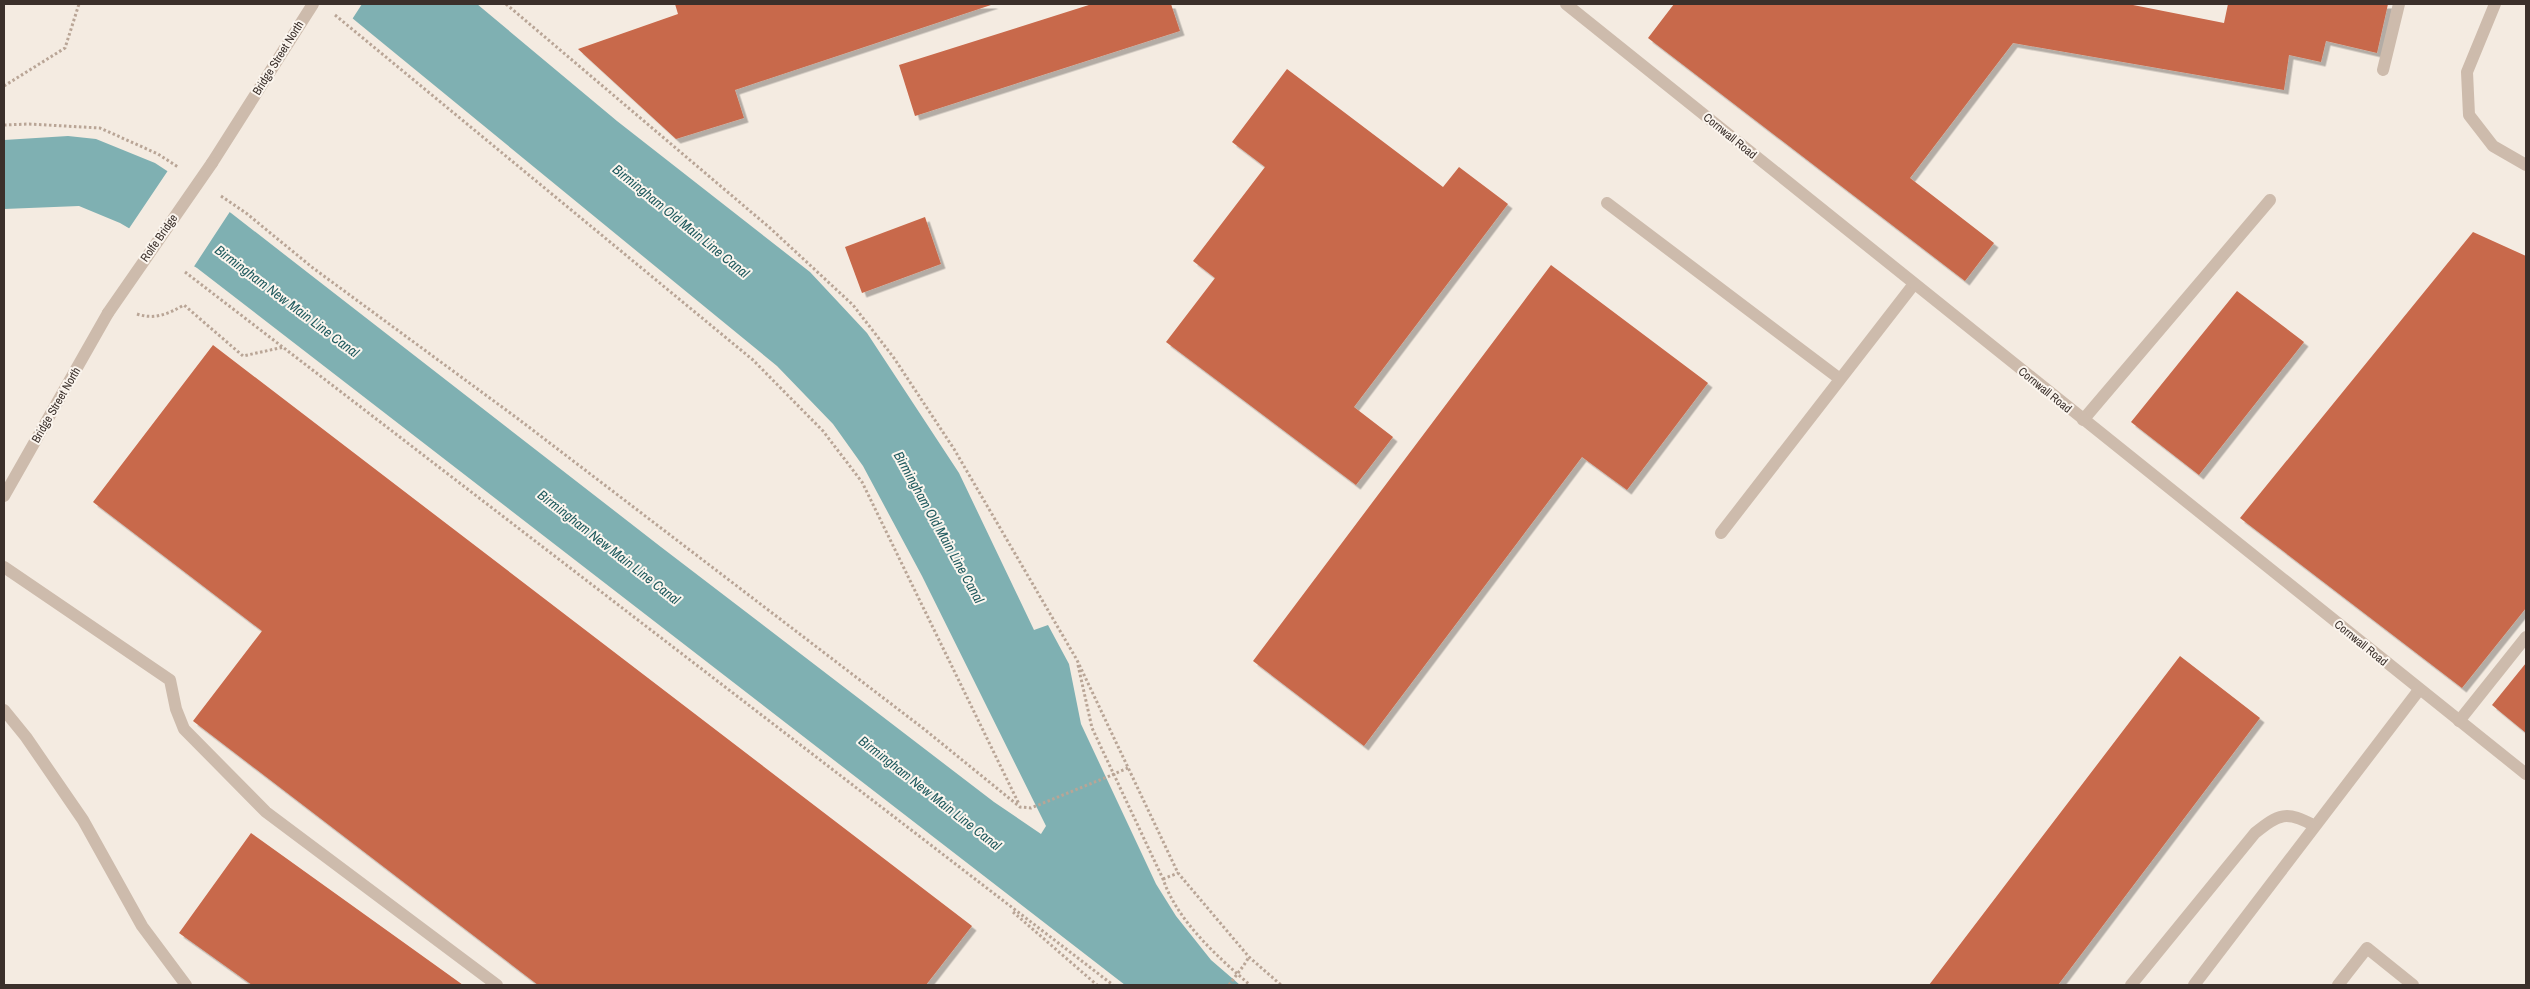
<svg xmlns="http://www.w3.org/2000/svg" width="2530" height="989" viewBox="0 0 2530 989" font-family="'Archivo Narrow',sans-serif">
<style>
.water{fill:#7fb0b2}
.pier{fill:#f4ebe1}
.building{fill:#c8694b;filter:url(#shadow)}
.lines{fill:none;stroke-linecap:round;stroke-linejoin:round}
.path{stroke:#b9a596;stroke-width:3;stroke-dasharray:2.5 2.5;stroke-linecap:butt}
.service{stroke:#cdbbac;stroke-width:12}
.minor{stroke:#cdbbac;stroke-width:12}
.path-bridge{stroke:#b9a596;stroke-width:3;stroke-dasharray:2.5 2.5;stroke-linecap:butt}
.minor-bridge{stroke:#cdbbac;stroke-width:12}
.labels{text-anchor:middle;stroke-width:4;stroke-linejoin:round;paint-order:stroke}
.street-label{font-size:12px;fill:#3b302b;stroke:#fbf5ee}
.water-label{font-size:14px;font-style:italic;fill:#1f5a5e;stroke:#fbf5ee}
</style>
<defs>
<filter id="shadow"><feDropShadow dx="4.5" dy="4.5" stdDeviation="0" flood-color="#0004"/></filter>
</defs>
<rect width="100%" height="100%" fill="#f4ebe1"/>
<!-- water -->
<path class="water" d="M335,4H477L617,121L810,272L867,333L959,473L1034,630L1048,625L1069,664L1081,724L1156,884L1176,916L1211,960L1240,985H1125L197,268L120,223L79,206L4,209V140L68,136L96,139L155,163L231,213L661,547L994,802L1041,834L1046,826L922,576L863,466L833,424L777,366Z"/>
<!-- pier -->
<path class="pier" d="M332,4H362L351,21Z
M169,169L231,210L193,268L128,230Z"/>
<!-- building -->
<path class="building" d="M675,4H994L735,90L744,118L676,139L578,49L678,14Z
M1092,4H1171L1180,31L915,116L899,65Z
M1674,4H2128L2224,23L2228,4H2388L2377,53L2326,41L2321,62L2289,55L2284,90L2013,43L1910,178L1994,243L1965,281L1648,38Z
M1287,69L1443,187L1459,167L1508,204L1354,407L1393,437L1356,485L1166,342L1215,278L1193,261L1265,167L1232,142Z
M925,217L941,264L862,293L845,247Z
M2473,232L2526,256V608L2462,688L2240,518Z
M1551,265L1708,383L1627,490L1582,457L1364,746L1253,661Z
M2237,291L2304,342L2199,475L2131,422Z
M213,345L972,926L926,985H538L193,721L262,631L93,502Z
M2180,656L2260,718L2058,985H1929Z
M2526,663V733L2492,705Z
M251,833L463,985H252L179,933Z"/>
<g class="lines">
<!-- path -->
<path class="path" d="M506,4L770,228L853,305L894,358L954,449L1077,660L1178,873L1249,957L1281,985
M335,15L753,360L823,431L862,482L1019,804
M4,86L65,48L79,4
M4,125L29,124L100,128L158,154L178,167
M221,196L246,213L313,268L517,418L924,729L1020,807L1031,808L1112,775
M185,272L1113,985
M137,314C155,320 168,314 184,305L243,356L284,347
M1078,665L1092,728L1163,879C1178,922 1217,956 1250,985
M1163,879L1178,873
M1013,912L1097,985
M1244,965L1249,957"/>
<!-- service -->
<path class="service" d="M2495,4L2467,72L2469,115L2493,146L2526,165
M2383,70L2399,4
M1607,203L1840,379
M2083,420L2270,200
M1721,533L1914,284
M4,567L170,680L176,709L184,729L266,812L497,985
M4,710L26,737L83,820L142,926L186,985
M2459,721L2526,637
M2131,985L2255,833C2279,814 2286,810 2315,826
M2194,985L2419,690
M2338,985L2367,948L2413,985"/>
<!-- minor -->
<path class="minor" d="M1566,4L2526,774
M212,163L313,4
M4,496L108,313"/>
<!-- path-bridge -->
<path class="path-bridge" d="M1112,775L1128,768
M1229,985L1244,965"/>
<!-- minor-bridge -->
<path class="minor-bridge" d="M108,313L212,163"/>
</g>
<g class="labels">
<!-- street labels -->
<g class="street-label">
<text transform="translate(278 58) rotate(-58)" y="4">Bridge Street North</text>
<text transform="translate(1730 136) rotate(39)" y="4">Cornwall Road</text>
<text transform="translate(159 238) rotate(-55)" y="4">Rolfe Bridge</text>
<text transform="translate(2045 390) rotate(39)" y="4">Cornwall Road</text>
<text transform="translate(56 405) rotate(-60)" y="4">Bridge Street North</text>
<text transform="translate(2361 643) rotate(39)" y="4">Cornwall Road</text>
</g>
<!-- water labels -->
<g class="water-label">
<text transform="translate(681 221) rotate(39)" y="5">Birmingham Old Main Line Canal</text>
<text transform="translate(287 301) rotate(37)" y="5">Birmingham New Main Line Canal</text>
<text transform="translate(939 527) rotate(61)" y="5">Birmingham Old Main Line Canal</text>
<text transform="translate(609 547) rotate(38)" y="5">Birmingham New Main Line Canal</text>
<text transform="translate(930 793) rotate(38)" y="5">Birmingham New Main Line Canal</text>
</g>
</g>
<!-- border -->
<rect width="2530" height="989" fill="none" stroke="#3b302b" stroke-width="10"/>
</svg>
